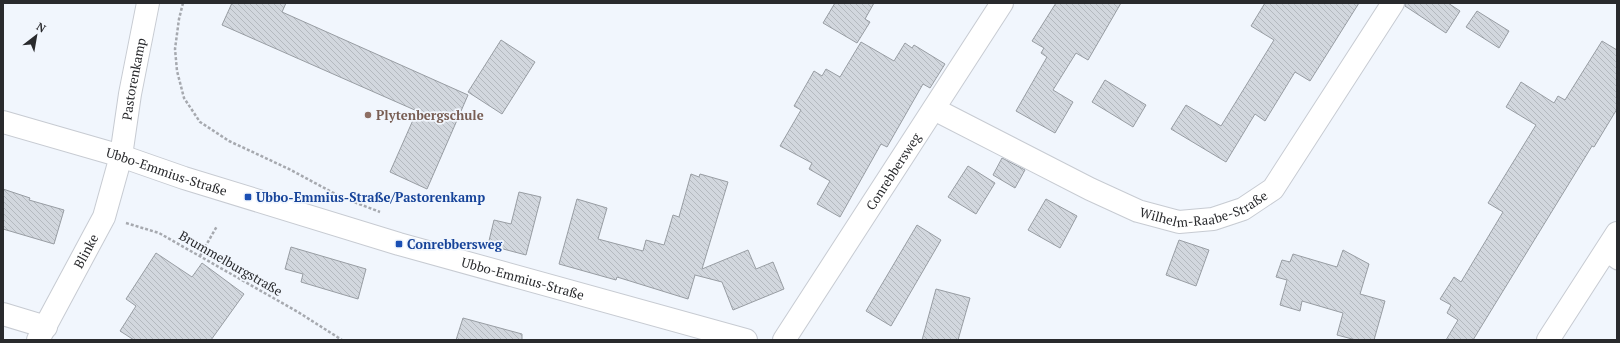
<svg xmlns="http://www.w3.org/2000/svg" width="1620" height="343" viewBox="0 0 1620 343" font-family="'PT Serif',serif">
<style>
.building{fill:url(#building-back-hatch);stroke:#989da3}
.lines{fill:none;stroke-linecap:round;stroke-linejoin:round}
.service-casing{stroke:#c7cbd2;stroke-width:15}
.minor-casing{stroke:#c7cbd2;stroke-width:24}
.tertiary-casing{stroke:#c7cbd2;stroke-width:24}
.secondary-casing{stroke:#c7cbd2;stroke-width:24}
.path{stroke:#a6a9af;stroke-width:2.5;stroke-dasharray:3 2;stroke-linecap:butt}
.service{stroke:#fff;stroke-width:13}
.minor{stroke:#fff;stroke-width:22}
.tertiary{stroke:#fff;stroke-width:22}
.secondary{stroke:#fff;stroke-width:22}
.education-dot{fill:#8d6e63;stroke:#f1f6fd;stroke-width:1.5}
.transit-dot{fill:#1a4fb4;stroke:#f1f6fd;stroke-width:1.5}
.labels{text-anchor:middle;stroke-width:3.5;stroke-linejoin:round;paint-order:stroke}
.street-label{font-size:13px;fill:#292a2d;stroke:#f1f6fd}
.education-label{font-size:13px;font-weight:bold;fill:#785e54;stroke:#f1f6fd;text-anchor:start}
.transit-label{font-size:13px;font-weight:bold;fill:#164399;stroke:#f1f6fd;text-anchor:start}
</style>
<defs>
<pattern id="building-back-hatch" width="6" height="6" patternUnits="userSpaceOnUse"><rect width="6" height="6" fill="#d2d7de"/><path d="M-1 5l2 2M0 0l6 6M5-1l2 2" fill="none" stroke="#b4b9bf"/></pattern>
</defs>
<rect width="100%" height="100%" fill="#f1f6fd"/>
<!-- building -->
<path class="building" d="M232,3H286L282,12L468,95L427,189L390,172L417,111L222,25Z
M835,3H874L865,19L870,22L857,43L823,23Z
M1056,3H1121L1088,60L1076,53L1053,90L1073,102L1055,133L1016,111L1047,57L1041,53L1044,48L1032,41Z
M1265,3H1359L1310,81L1295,72L1265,121L1255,114L1226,162L1171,129L1186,105L1221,126L1274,40L1251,26Z
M1405,3H1448L1460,11L1446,33L1405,6Z
M1477,11L1509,31L1499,48L1466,27Z
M501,40L535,62L502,114L468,92Z
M1602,41L1617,50V109L1594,147L1592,146L1473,340H1446L1458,320L1447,313L1451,305L1440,299L1454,277L1461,282L1503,212L1488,203L1536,125L1506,107L1521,82L1554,103L1558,96L1565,100Z
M861,42L894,61L905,43L912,48L914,45L945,64L930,88L923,84L887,147L881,144L840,217L817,204L830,181L809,169L812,163L780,146L801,110L794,106L814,71L822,76L826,69L840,77Z
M1105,80L1146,105L1133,127L1092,102Z
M1002,158L1025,170L1015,188L993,175Z
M968,166L995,183L976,214L948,197Z
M691,174L699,177L700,174L728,182L702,269L748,250L756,269L773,262L784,289L733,310L722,282L695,275L688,299L617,277L616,280L559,264L577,199L607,208L598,239L643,251L646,240L664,245L673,215L679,217Z
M3,189L30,198L29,200L64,210L54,244L3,229Z
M519,192L541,197L526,255L488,245L494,220L511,224Z
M1046,199L1077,216L1060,248L1028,230Z
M917,225L941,240L891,326L866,311Z
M1179,240L1209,250L1196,286L1166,275Z
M291,247L366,269L358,299L301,282L303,274L285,269Z
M1343,250L1369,264L1360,294L1385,301L1374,340H1356L1337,335L1343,313L1302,301L1300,311L1280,305L1287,280L1276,277L1282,260L1290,262L1293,254L1337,267Z
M156,253L192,277L202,263L244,294L211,340H134L120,331L136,306L126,299Z
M936,289L970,298L958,340H922Z
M463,318L522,334V340H456Z"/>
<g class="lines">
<defs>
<path id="service" d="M1604,254L1617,263"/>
<g id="minor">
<path id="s1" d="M934,109L1090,189L1138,211L1179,222L1213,219L1243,209L1273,189L1393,3"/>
<path id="s2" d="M121,156L130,94L148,3"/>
<path d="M3,314L46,327"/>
<path id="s3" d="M784,340L1002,3"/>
<path d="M1548,340L1617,233"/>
</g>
<g id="tertiary">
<path id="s4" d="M38,340L104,217L121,156"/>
</g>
<g id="secondary">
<path id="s5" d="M3,122L121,156L184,178L399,244L746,340"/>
</g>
</defs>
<!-- service casing -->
<use href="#service" class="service-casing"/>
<!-- minor casing -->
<use href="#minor" class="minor-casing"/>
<!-- tertiary casing -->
<use href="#tertiary" class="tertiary-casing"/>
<!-- secondary casing -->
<use href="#secondary" class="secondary-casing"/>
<!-- path -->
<path class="path" d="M183,3L179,19L175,49L177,71L184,98L200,122L229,141L289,169L341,197L380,212
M126,223L159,233L298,312L342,340
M203,251L212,257
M200,256L217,226"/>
<!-- service -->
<use href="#service" class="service"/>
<!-- minor -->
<use href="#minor" class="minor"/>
<!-- tertiary -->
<use href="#tertiary" class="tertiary"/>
<!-- secondary -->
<use href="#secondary" class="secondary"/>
</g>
<!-- markers -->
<circle class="education-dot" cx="368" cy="115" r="4"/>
<g class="transit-dot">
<rect x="244" y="193" width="8" height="8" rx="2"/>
<rect x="395" y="240" width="8" height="8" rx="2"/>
</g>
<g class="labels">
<!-- street labels -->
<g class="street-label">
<text dy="5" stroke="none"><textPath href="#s2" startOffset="78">Pastorenkamp</textPath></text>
<text dy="5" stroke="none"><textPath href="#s5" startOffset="171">Ubbo-Emmius-Straße</textPath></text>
<text dy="5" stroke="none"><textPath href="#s3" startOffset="201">Conrebbersweg</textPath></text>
<text dy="5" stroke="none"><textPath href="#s1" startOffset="297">Wilhelm-Raabe-Straße</textPath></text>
<text dy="5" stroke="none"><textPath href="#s4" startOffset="101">Blinke</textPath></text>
<text transform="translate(231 263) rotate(30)" y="5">Brummelburgstraße</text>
<text dy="5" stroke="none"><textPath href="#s5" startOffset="543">Ubbo-Emmius-Straße</textPath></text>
</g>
<!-- education labels -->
<g class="education-label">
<text x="376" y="120">Plytenbergschule</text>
</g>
<!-- transit labels -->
<g class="transit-label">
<text x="256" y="202">Ubbo-Emmius-Straße/Pastorenkamp</text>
<text x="407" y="249">Conrebbersweg</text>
</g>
</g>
<!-- border -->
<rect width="1620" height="343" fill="none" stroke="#292a2d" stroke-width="8"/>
<!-- north arrow -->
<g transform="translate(36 36) rotate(31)" stroke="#f1f6fd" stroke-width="3" paint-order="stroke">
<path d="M0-3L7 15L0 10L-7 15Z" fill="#292a2d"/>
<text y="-6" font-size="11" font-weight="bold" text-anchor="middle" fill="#292a2d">N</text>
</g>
</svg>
